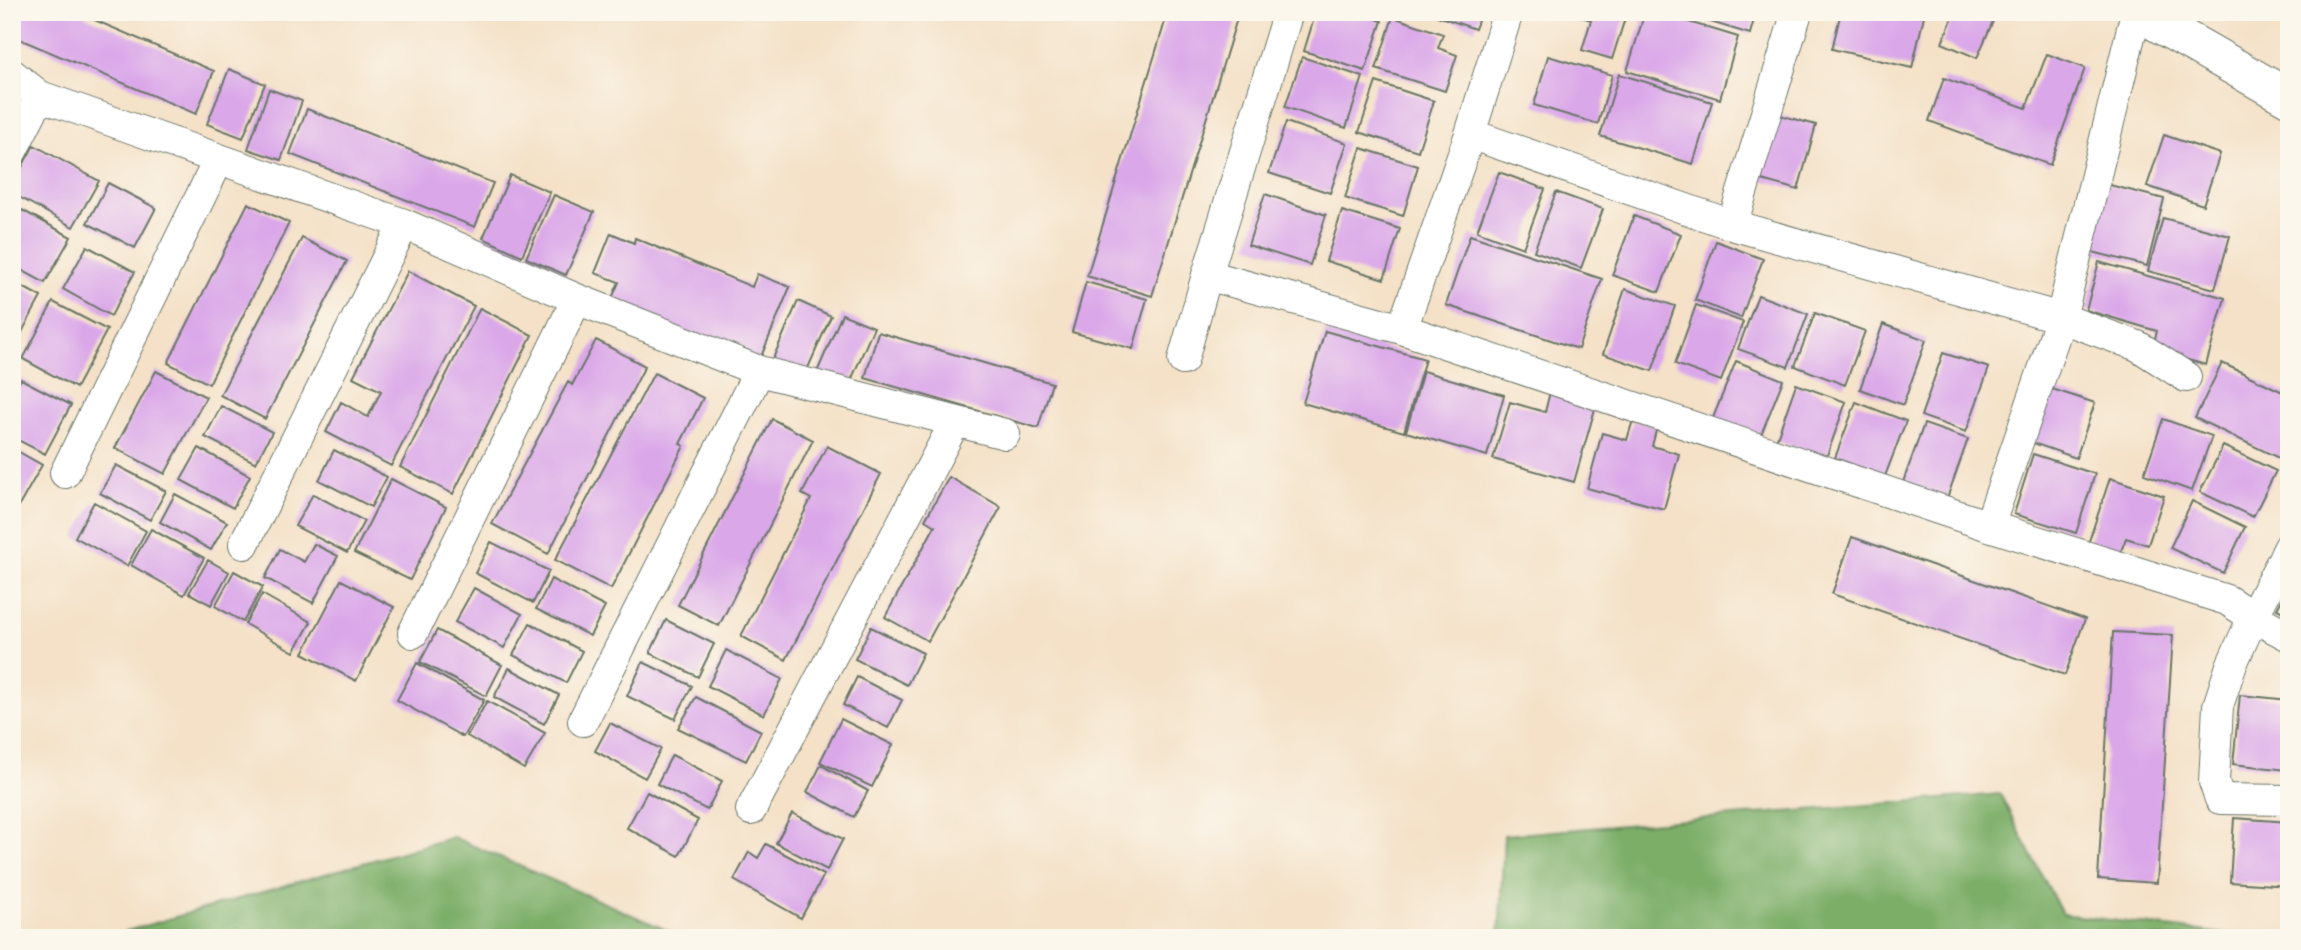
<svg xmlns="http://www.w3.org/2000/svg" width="2301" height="950" viewBox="0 0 2301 950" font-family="'Old Standard TT',serif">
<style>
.forest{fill:#7cae68;stroke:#4e764e;stroke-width:2}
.building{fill:#daa7e9}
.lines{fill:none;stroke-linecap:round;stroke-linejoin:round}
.minor-casing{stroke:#6a7667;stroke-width:32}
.tertiary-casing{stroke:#6a7667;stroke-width:39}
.minor{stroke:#fff;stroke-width:30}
.tertiary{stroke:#fff;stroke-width:37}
</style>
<rect width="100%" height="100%" fill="#fbf7ec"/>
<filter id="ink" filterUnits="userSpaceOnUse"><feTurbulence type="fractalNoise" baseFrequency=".0143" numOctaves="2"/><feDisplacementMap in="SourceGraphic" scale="14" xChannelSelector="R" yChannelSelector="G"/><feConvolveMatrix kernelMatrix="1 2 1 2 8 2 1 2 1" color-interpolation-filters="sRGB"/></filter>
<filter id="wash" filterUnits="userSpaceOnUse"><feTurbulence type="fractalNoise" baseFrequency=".00686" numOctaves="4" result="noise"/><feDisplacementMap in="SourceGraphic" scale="28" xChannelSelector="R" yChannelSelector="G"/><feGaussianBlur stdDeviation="1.57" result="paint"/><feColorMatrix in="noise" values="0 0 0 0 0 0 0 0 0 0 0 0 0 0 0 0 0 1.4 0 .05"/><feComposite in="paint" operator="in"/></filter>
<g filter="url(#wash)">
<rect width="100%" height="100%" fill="#f4e1c7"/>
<!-- forest -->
<path class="forest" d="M2000,794L2062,914L2257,938H1499L1504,835Z
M453,837L685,938H116L127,931Z"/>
<g id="blocks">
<!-- building -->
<path class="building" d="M20,12H76L214,71L196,114L12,36Z
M1168,12H1239L1152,296L1087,276Z
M1316,12H1357L1382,21L1365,71L1304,51Z
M1426,12H1481L1475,29Z
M1567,12H1627L1612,59L1582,50L1591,20Z
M1645,12H1656L1738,37L1720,99L1627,71Z
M1678,12H1756L1750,34Z
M1841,12H1906L1924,16L1912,68L1832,49Z
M1955,12H1997L1977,58L1942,43Z
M1393,17L1443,34L1438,48L1457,55L1445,91L1376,69Z
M2047,54L2085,68L2050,165L1929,121L1944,78L2026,108Z
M1548,56L1612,75L1598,124L1534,105Z
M1302,57L1363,77L1346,128L1285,107Z
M229,69L265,84L243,138L207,124Z
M1619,74L1712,102L1693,164L1600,136Z
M1376,82L1434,101L1418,151L1359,132Z
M269,89L302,101L281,160L248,149Z
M307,109L493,183L475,227L290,154Z
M1776,114L1816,125L1798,190L1758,179Z
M1286,122L1347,143L1330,193L1269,173Z
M2164,135L2220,154L2203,205L2147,186Z
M34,145L99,181L73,227L12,193V185Z
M1361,148L1418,166L1403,216L1345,198Z
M1499,172L1545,189L1523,248L1477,231Z
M510,175L550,192L522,256L483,238Z
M108,183L156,208L135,248L87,223Z
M2102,183L2164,199L2147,266L2085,250Z
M1556,192L1603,209L1581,268L1534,251Z
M1265,194L1326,215L1310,265L1248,245Z
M554,195L594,212L566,275L526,258Z
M248,203L289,223L209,384L168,363Z
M22,210L71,237L45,283L12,265V228Z
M1342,211L1400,229L1384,279L1326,261Z
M1634,216L1681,234L1659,292L1612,275Z
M2163,218L2230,236L2215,289L2148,271Z
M611,233L634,243L635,238L752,287L757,274L790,287L758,364L610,303L619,282L595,273Z
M1470,235L1602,279L1578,349L1446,305Z
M302,238L347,261L265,419L220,395Z
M1716,241L1763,259L1741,318L1695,300Z
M87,246L135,272L111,316L63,289Z
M2099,262L2225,298L2206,365L2152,350L2157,331L2086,310Z
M408,271L474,306L391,466L326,432L341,402L368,417L381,391L353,377Z
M12,281L41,297L16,343L12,341Z
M1086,282L1147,299L1133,349L1072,332Z
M1625,289L1675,306L1652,371L1603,354Z
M1758,295L1808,314L1788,367L1738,349Z
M798,301L831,316L804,377L771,363Z
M53,302L107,330L76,388L23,359Z
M1696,305L1743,322L1721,381L1675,364Z
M480,308L532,335L453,494L400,467Z
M1815,313L1865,331L1845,385L1795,366Z
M842,314L874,327L847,390L815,377Z
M1883,324L1926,340L1903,405L1860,389Z
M1325,331L1425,359L1404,432L1303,403Z
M878,332L1052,383L1038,428L865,378Z
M596,340L645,366L548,554L492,524L568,382L572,385Z
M1943,353L1989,368L1966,432L1921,416Z
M1736,361L1783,380L1760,437L1713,418Z
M2222,363L2289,395V463L2195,418Z
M156,371L206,397L165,474L115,448Z
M1423,371L1504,395L1487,456L1406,432Z
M654,373L703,398L680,444L684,446L611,589L555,560Z
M21,379L71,405L45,454L12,437V395Z
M1796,384L1846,402L1826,458L1776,441Z
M1551,388L1597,402L1574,482L1493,459L1510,402L1545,412Z
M2052,389L2095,403L2076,458L2033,443Z
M1856,402L1906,421L1885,476L1835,458Z
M221,406L272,432L256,463L205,437Z
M772,419L813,440L719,626L678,605Z
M2163,419L2212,436L2192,491L2144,474Z
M1633,420L1657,427L1652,446L1679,454L1664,509L1587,488L1602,433L1627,440Z
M1924,424L1968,439L1946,501L1902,485Z
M827,446L881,474L786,660L741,636L811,499L802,494Z
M2223,446L2276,471L2253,517L2200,492Z
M12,448L42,465L15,513L12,511Z
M199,448L250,476L233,508L181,480Z
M334,450L387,477L371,507L319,480Z
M2033,454L2095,474L2076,533L2014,514Z
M116,465L166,491L150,520L100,493Z
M949,477L1001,507L928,641L885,617L935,526L925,520Z
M2110,478L2164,496L2148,545L2126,538L2120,554L2088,544Z
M391,479L446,507L410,580L354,553Z
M175,494L227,522L211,550L160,522Z
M313,494L364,521L347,553L295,526Z
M2192,501L2245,527L2223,573L2170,548Z
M94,502L146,531L127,566L75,537Z
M151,529L204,558L184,595L131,565Z
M1852,537L2085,619L2065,675L1832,594Z
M491,542L549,571L533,603L475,573Z
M314,544L338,556L313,603L265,578L280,549L304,562Z
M208,560L229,572L211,605L189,593Z
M234,571L263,587L243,622L215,606Z
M551,579L605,607L590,636L536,609Z
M341,580L394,607L356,681L303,653Z
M2289,586V615L2277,609Z
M474,588L522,614L504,648L455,622Z
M262,594L311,622L294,652L245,624Z
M666,620L714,644L698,677L650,653Z
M530,623L582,651L566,683L513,655Z
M871,627L923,653L907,685L855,659Z
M437,630L502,665L486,696L420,662Z
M2113,632L2173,635L2157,883L2098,879Z
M726,650L782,679L764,715L708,686Z
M643,662L692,686L675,719L627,696Z
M417,663L484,700L463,737L397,700Z
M509,668L559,695L544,724L494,697Z
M857,677L902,700L888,728L843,705Z
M2240,695L2289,700L2287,770L2233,764Z
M696,697L761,731L746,761L678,728Z
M487,701L545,733L524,769L467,736Z
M841,719L893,745L872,787L820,762Z
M610,723L661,749L645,778L595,751Z
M672,755L722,781L707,810L657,784Z
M821,765L868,791L854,817L807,792Z
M647,792L698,820L679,856L627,828Z
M792,813L843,839L827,870L776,843Z
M2234,818L2289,822V886L2230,882Z
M766,844L824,875L801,918L734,880L749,852L758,858Z"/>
</g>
</g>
<g filter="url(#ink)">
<use href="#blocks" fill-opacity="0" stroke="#6a7667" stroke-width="2"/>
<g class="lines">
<defs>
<path id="minor" d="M12,74L40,96L404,224L577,299L759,371L1005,434
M1470,134L1732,225L2061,318L2138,346L2186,377
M12,151L40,96
M1732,225L1797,12
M1207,275L1402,329L1989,526L2227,600L2253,617L2289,636
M1402,329L1470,134L1508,12
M1183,360L1207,275L1288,12
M65,473L219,159
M1989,526L2061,318L2136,12
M244,544L404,224
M2289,547L2253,617L2231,666L2218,706L2214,782L2220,799L2289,800
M413,633L577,299
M583,721L759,371
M751,810L955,422"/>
<path id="tertiary" d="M2138,12L2289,98"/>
</defs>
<!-- minor casing -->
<use href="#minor" class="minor-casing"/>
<!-- tertiary casing -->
<use href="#tertiary" class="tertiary-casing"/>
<!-- minor -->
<use href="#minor" class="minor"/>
<!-- tertiary -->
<use href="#tertiary" class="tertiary"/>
</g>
</g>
<!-- margin -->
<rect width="2301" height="950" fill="none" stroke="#fbf7ec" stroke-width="42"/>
</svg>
